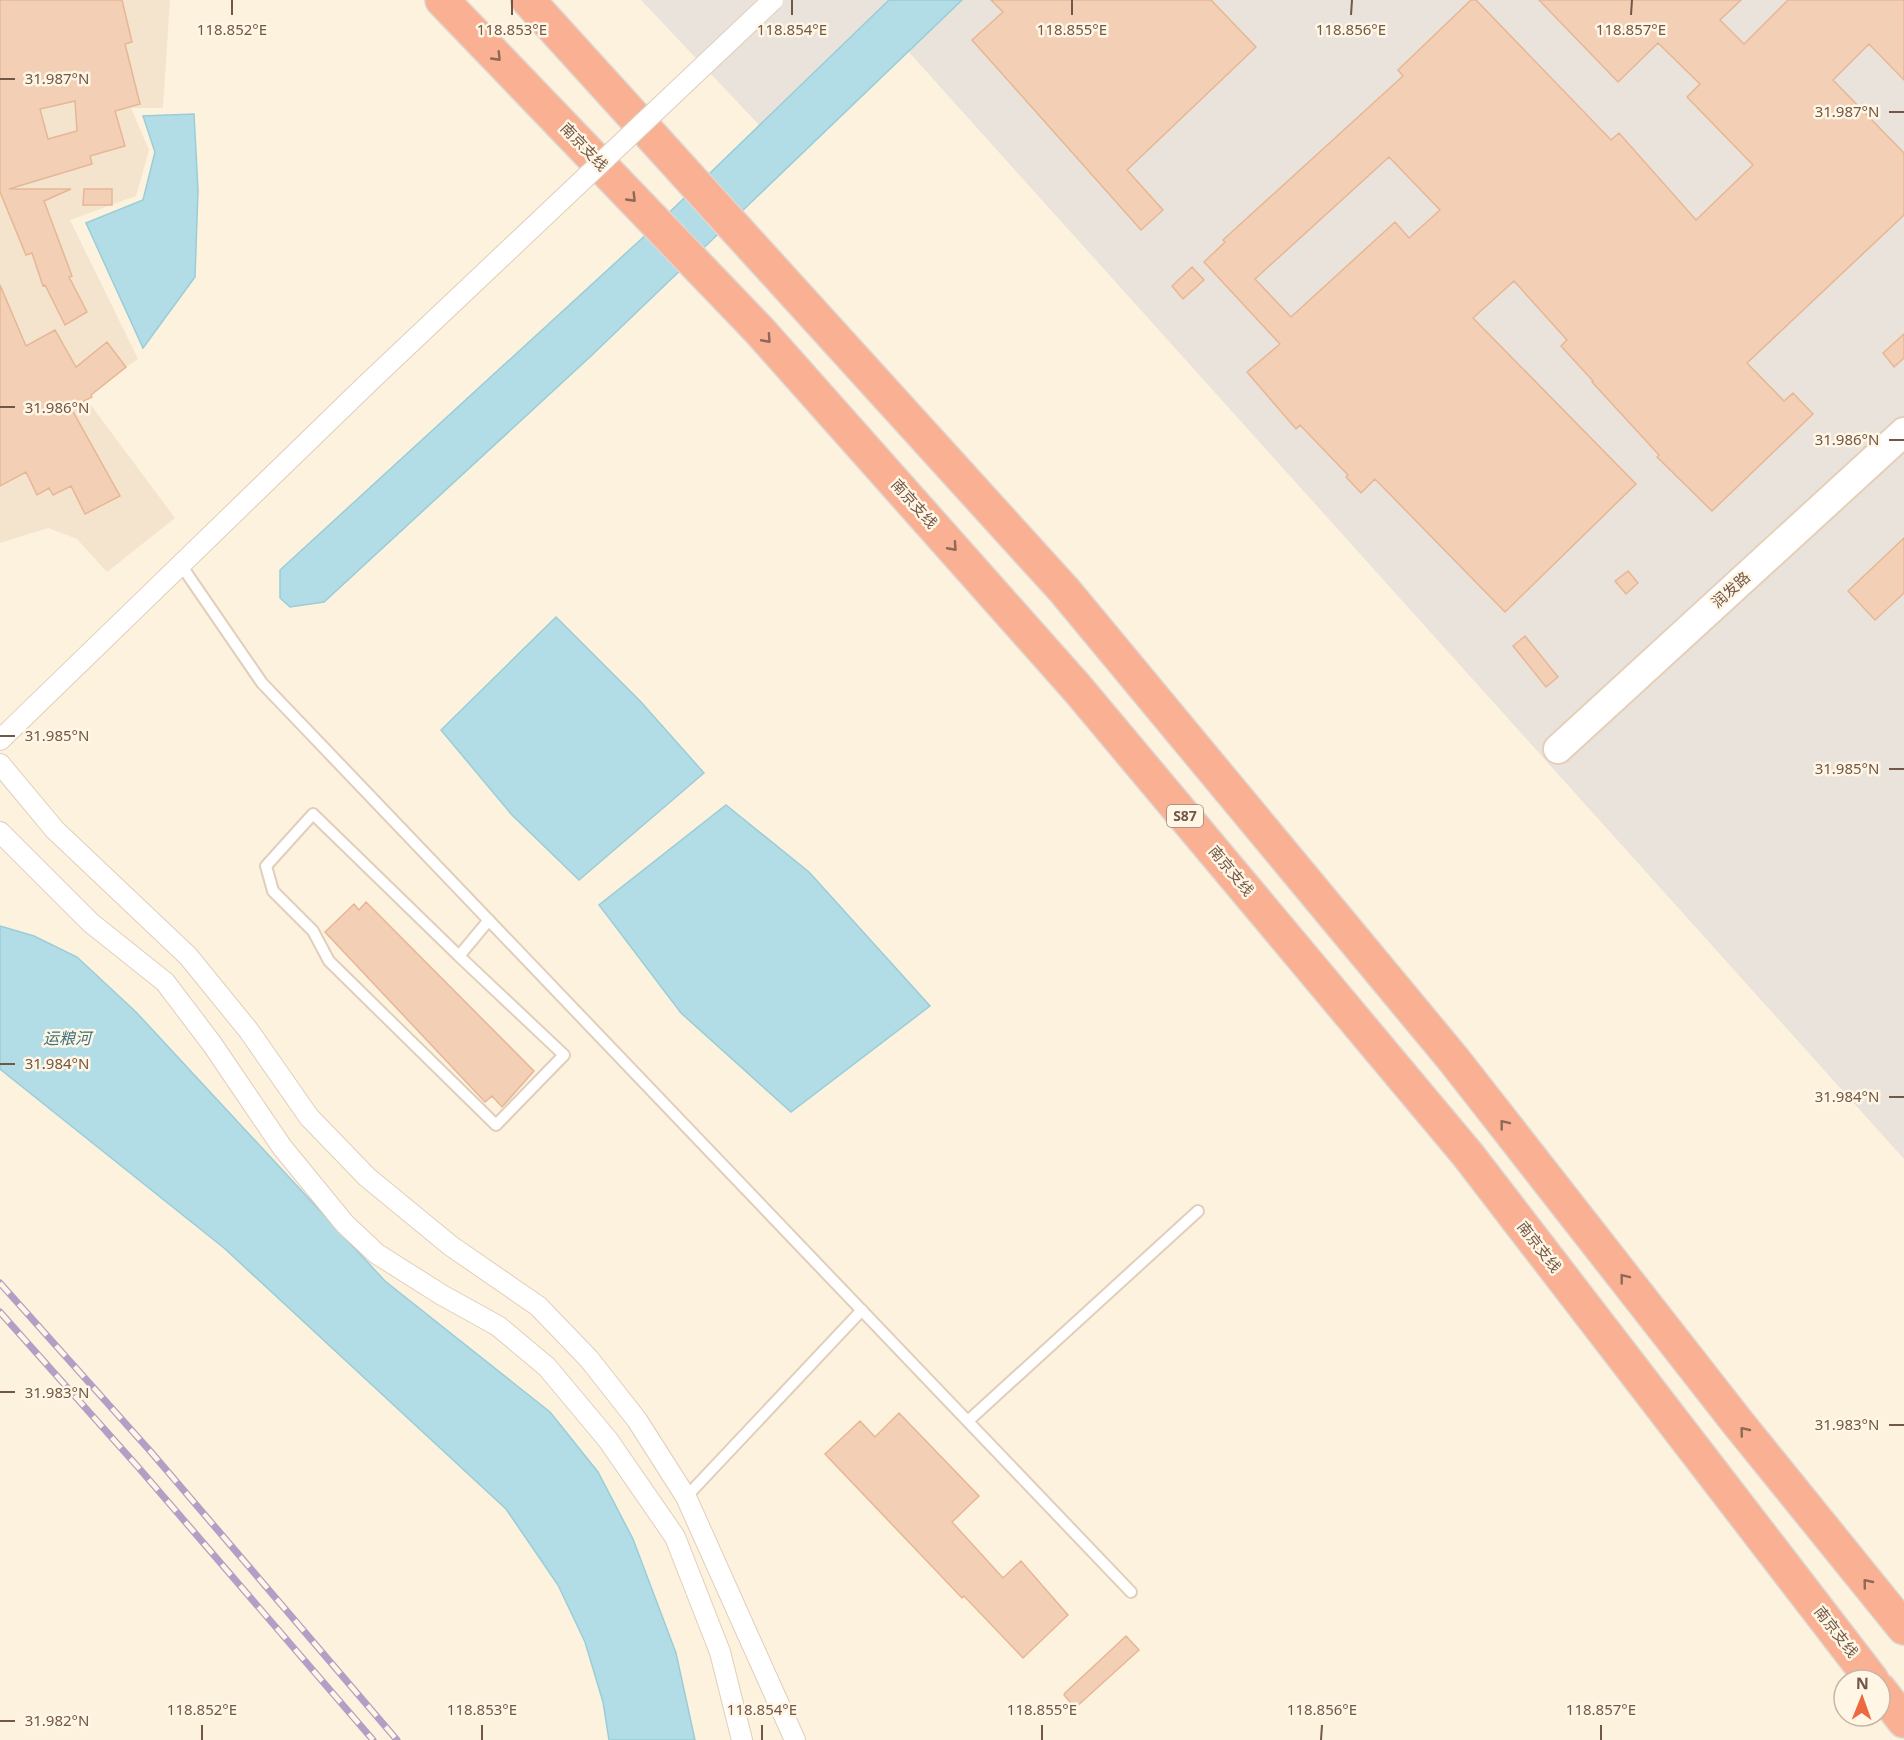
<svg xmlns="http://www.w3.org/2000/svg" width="1904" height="1740" viewBox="0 0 1904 1740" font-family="'Noto Sans','Noto Sans SC',sans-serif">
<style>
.residential{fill:#f4e4cd}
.industrial{fill:#eae3db}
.water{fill:#b3dde6;stroke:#99cdd8;stroke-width:1.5}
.building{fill:#f3d0b5;stroke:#e6b695;stroke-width:1.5;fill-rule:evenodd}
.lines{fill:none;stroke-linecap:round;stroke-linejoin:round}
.lane-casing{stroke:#e1cebb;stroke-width:14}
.street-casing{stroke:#e1cebb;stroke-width:22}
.secondary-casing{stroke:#e6cfb8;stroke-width:32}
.highway-casing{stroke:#ddd7d3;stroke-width:36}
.lane{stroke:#fff;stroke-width:10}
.street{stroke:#fff;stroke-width:20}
.secondary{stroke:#fff;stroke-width:28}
.highway{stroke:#f9b093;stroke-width:33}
.rail-casing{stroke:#b49ec5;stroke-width:7}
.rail{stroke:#fff6e5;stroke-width:4.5;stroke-dasharray:14;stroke-linecap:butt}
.street-bridge-casing{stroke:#e1cebb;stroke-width:22;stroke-linecap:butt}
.street-bridge{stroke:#fff;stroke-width:20}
.oneway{stroke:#8e6955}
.ticks{fill:none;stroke:#735746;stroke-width:2}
.labels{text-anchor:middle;stroke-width:5;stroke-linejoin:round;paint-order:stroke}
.shield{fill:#fff6e5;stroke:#9d8776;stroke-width:1.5}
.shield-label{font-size:14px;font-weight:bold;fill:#735746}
.street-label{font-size:15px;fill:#735746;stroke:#fff6e5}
.water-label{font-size:16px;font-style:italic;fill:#3d7381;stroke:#fff6e5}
.ticks-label{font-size:15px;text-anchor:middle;fill:#735746;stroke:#fff6e5;stroke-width:5;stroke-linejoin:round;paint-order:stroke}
</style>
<rect width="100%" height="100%" fill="#fdf2de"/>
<!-- residential -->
<path class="residential" d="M0,0H170L163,108H131L149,150L136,196L70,220L138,359L84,396L175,518L107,572L77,539L48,528L0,543Z"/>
<!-- industrial -->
<path class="industrial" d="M641,0H1904V1159L881,21L760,126Z"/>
<!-- water -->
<path class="water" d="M889,0H962L591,356L324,602L290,607L280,598V570L649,232Z
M194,114L198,190L195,277L143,348L86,223L143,200L155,152L143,116Z
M556,617L641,702L704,773L579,880L512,815L441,730Z
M726,805L809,872L930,1006L791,1112L681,1013L599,905Z
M0,926L34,936L77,957L136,1012L385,1281L550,1412L598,1472L633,1539L676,1653L695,1740H609L603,1702L585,1642L558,1585L506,1509L224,1248L0,1069Z"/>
<!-- building -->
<path class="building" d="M0,0H122L132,42L125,44L140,104L115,111L125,146L90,156L92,164L9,189H71L44,201L72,276L69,277L87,312L65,325L45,285L43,286L32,253L26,255L0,192ZM75,101L77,131L48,139L40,109Z
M991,0H1211L1256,47L1127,170L1163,210L1141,230L972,40L1003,12Z
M1471,0H1476L1611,140L1619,133L1696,220L1753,165L1687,97L1700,84L1658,43L1618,82L1539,0H1741L1720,20L1744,44L1788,0H1904V80L1869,44L1833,80L1904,153V215L1747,363L1784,401L1793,393L1813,414L1712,511L1657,457L1659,455L1592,382L1593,381L1561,346L1567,340L1514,281L1473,318L1636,484L1505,612L1375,479L1361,493L1346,477L1348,475L1300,425L1296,429L1247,372L1280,344L1204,262L1225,242L1223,240L1403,76L1398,70ZM1389,157L1440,210L1409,238L1395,222L1291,317L1255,279Z
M84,189H112V205H83Z
M1192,267L1204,280L1183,299L1172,286Z
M0,285L26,346L55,330L76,367L107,342L126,367L91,395L92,397L71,408L120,496L85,514L71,486L53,495L49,488L37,495L26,472L0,486Z
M1904,334V358L1894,367L1883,353Z
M1904,538V593L1875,620L1848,591Z
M1628,571L1638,583L1626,594L1615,581Z
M1525,636L1558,677L1546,687L1513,646Z
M366,902L534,1071L502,1107L492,1096L485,1102L325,932L354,904L359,910Z
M899,1413L979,1496L952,1522L1003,1578L1021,1561L1068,1615L1023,1658L964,1596L962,1598L825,1454L860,1421L875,1437Z
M1126,1636L1139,1650L1075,1708L1064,1695L1065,1693Z"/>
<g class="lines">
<defs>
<path id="lane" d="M181,565L262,683L1131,1592
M459,956L564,1055L496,1125L329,961L313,931L273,891L266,866L313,814L459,956L489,920
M968,1421L1198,1211
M686,1497L862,1310"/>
<path id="street" d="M0,740L367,384
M0,764L55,830L188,956L249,1031L309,1117L367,1177L451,1246L538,1306L589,1359L637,1420L686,1497L795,1740
M0,832L91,923L165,982L212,1044L282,1147L345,1224L377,1254L442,1295L498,1326L547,1367L608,1440L675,1537L720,1652L742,1740"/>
<path id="secondary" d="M1558,749L1904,432"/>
<path id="highway" d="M442,0L759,330L1077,688L1468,1155L1872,1680
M528,0L1064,590L1454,1060L1738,1423L1904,1628
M1880,1690L1904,1721"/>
</defs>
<!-- lane casing -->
<use href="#lane" class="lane-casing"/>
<!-- street casing -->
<use href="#street" class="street-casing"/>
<!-- secondary casing -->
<use href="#secondary" class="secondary-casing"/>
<!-- highway casing -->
<use href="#highway" class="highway-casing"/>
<!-- lane -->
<use href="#lane" class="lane"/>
<!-- street -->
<use href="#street" class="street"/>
<!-- secondary -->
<use href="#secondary" class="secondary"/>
<!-- highway -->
<use href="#highway" class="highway"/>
<defs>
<path id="rail" d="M0,1283L151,1452L397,1740
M0,1312L138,1467L373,1740"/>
</defs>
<!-- rail casing -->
<use href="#rail" class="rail-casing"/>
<!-- rail -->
<use href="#rail" class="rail"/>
<defs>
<path id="street-bridge" d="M367,384L773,0"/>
</defs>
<!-- street-bridge casing -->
<use href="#street-bridge" class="street-bridge-casing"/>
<!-- street-bridge -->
<use href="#street-bridge" class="street-bridge"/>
</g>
<!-- one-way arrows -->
<defs><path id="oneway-chevron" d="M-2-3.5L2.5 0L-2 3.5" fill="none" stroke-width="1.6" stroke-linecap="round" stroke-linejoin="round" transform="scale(1.5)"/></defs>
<g class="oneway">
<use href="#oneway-chevron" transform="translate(497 57) rotate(46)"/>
<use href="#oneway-chevron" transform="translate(632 198) rotate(46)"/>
<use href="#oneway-chevron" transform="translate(767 339) rotate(48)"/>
<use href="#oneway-chevron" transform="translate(953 547) rotate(48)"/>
<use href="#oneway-chevron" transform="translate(1504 1124) rotate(-128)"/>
<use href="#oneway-chevron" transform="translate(1624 1278) rotate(-128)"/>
<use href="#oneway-chevron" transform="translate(1744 1431) rotate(-129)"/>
<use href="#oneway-chevron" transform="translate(1867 1583) rotate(-129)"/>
</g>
<!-- ticks -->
<path class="ticks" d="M232,15V0M512,15V0M792,15V0M1072,15V0M1351,15L1352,0M1631,15L1632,0M0,79H15M1889,112H1904M0,407H15M1889,440H1904M0,736H15M1889,769H1904M0,1064H15M1889,1097H1904M0,1392H15M1889,1425H1904M0,1721H15M202,1740V1725M482,1740V1725M762,1740V1725M1042,1740V1725M1321,1740L1322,1725M1601,1740V1725"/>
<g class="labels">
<!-- shield labels -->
<rect class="shield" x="1167" y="805" width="36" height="22" rx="4.5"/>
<g class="shield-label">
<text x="1185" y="821">S87</text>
</g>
<!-- street labels -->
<g class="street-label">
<text transform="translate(584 147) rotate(46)" y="5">南京支线</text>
<text transform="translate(914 504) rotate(48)" y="5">南京支线</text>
<text transform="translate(1731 590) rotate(-42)" y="5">润发路</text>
<text transform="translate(1231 871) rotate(50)" y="5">南京支线</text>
<text transform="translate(1539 1247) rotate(52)" y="5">南京支线</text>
<text transform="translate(1836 1632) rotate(52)" y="5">南京支线</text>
</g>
<!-- water labels -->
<g class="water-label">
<text x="67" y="1044">运粮河</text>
</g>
</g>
<g class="ticks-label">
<text x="232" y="35">118.852°E</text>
<text x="512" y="35">118.853°E</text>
<text x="792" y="35">118.854°E</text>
<text x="1072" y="35">118.855°E</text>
<text x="1351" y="35">118.856°E</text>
<text x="1631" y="35">118.857°E</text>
<text x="57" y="84">31.987°N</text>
<text x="1847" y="117">31.987°N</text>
<text x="57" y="413">31.986°N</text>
<text x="1847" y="445">31.986°N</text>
<text x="57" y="741">31.985°N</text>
<text x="1847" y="774">31.985°N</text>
<text x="57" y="1069">31.984°N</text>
<text x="1847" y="1102">31.984°N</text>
<text x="57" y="1398">31.983°N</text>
<text x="1847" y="1430">31.983°N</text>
<text x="202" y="1715">118.852°E</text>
<text x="482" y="1715">118.853°E</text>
<text x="762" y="1715">118.854°E</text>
<text x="1042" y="1715">118.855°E</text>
<text x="1322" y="1715">118.856°E</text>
<text x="1601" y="1715">118.857°E</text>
<text x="57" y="1726">31.982°N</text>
</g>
<!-- north arrow -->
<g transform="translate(1862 1698) rotate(1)"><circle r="28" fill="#fff6e5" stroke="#c7b6a5" stroke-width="1.5"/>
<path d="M0-4.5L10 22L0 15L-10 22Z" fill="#eb6a3f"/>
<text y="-9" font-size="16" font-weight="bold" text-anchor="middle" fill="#735746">N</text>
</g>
</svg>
